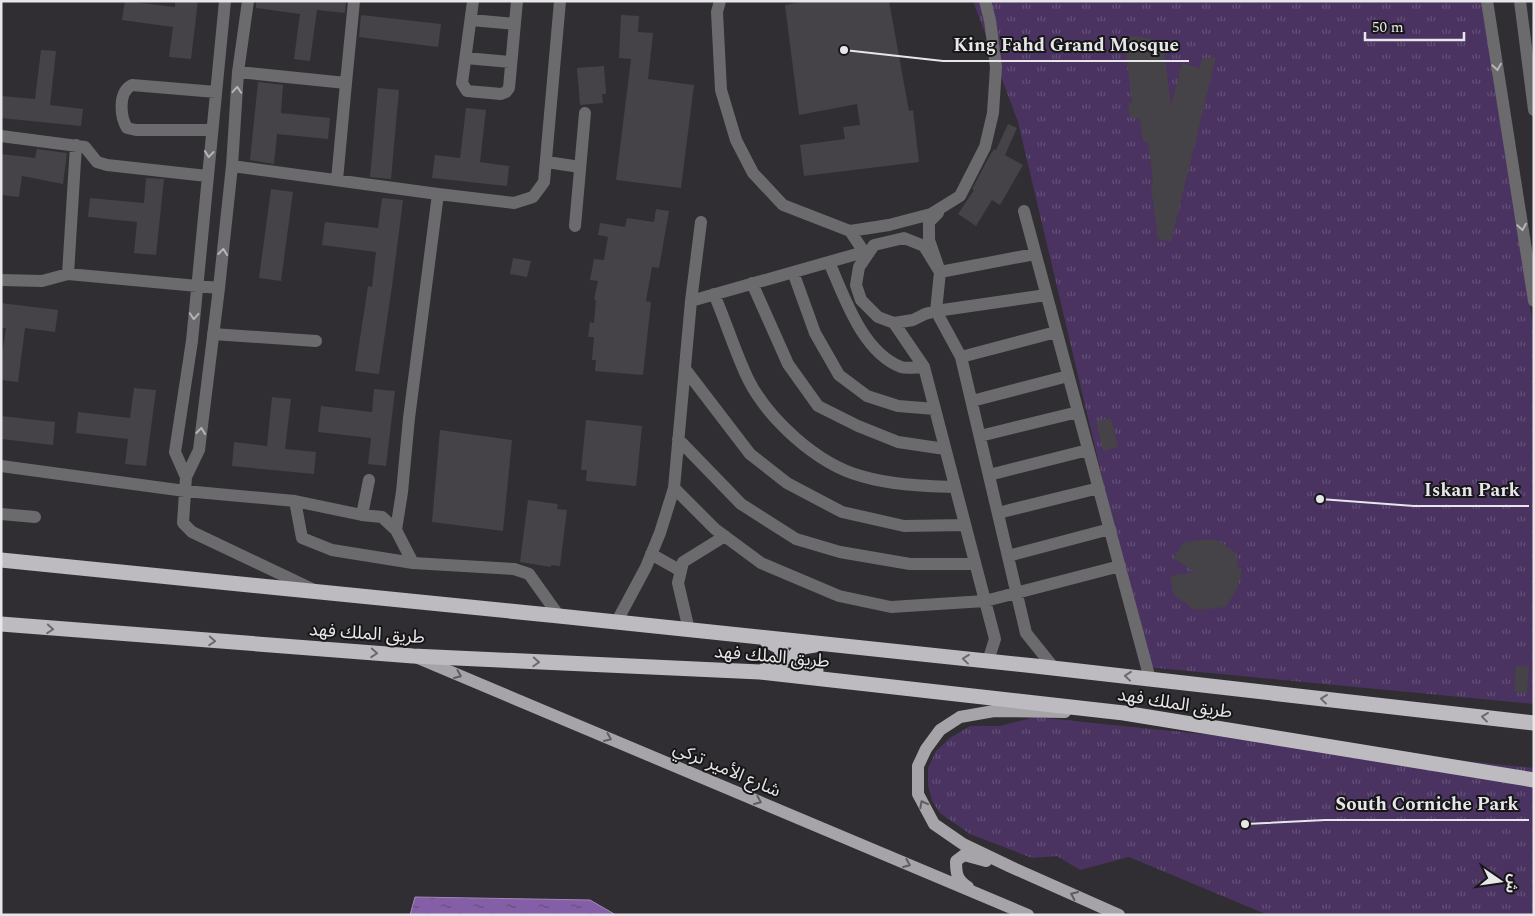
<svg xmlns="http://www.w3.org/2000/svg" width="1535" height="916" viewBox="0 0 1535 916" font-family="Spectral,'Noto Sans Arabic',serif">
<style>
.grass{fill:url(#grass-tufts)}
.water{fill:url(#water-ripples);stroke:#a288bb}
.building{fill:#454347}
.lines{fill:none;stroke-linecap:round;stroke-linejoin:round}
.minor{stroke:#6b6a6c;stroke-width:12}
.major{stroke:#a6a4a8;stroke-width:12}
.highway{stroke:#bdbbc0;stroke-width:15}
.oneway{stroke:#b5b4b7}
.oneway2{stroke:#6a696c}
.oneway3{stroke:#5e5e60}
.labels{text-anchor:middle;stroke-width:4;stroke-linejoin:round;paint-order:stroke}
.street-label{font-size:18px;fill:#e7e6e9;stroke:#171718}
.leader{fill:none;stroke:#e7e6e9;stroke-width:2}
.callout-dot{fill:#e7e6e9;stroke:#171718;stroke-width:2}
.callout-label{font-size:19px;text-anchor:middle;font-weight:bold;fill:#e7e6e9;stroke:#171718;stroke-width:4;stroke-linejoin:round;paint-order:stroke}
</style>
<defs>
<pattern id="grass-tufts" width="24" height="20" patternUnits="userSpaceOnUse" patternTransform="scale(1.25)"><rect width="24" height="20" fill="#4a3360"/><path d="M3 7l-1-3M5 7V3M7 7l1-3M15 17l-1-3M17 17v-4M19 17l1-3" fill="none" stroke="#645177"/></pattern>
<pattern id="water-ripples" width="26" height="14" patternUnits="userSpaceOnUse" patternTransform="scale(1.25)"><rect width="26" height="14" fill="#845fa7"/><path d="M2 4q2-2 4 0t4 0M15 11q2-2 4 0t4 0" fill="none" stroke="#645276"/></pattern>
</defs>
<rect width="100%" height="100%" fill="#302e32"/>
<!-- grass -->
<path class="grass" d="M973,1H1483L1534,332V704L1147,667L1018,122Z
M1035,717L1534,768V915H1268L1129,857L1080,870L1057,856L1032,858L970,834L940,813L932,801L928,785V768L936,751L950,738L970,726H1000Z"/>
<!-- water -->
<path class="water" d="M415,897L590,900L616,915H410Z"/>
<!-- building -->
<path class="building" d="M125,1L175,7V1H198L191,59L169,57L173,27L122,20Z
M256,1H346L345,13L317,10L310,61L294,59L300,14L256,8Z
M807,1H889L909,111L913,110L919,162L804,176L800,145L845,139L843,127L860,125L857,104L799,115L785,5Z
M361,15L441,24L438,47L359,37Z
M621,15L639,16L638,32L653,33L648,79L694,85L681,188L616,180L631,59L619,58Z
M1137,36L1163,42L1171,106L1182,63L1200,68L1202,59L1216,57L1171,242L1158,239L1151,187L1153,180L1148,143L1143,141L1140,119L1130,117L1128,103L1132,102L1124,37Z
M41,50L56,51L50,105L83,109L81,126L1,118L2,96L35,99Z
M604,66L606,94H602L603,103L580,105L577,68Z
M258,82L283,85L281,113L330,118L328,139L277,134L274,164L250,160Z
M378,88L399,90L391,179L370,177Z
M466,108L486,110L480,162L509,166L507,186L432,178L435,155L460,158Z
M1008,124L1017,128L1005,155L1023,165L1000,205L992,200L976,226L958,214L974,190L972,189L990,155L994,149L996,150Z
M37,149L67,153L63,184L22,176L19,197L1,195V154L35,158Z
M146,178L164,179L156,255L134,253L137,222L88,217L90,198L144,203Z
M271,189L293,192L281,281L259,278Z
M382,198L403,200L393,279L379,374L355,371L368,286L372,287L376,252L322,245L325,222L378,228Z
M656,209L669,211L659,268L652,267L646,301L651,302L643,375L595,371L596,360H592L594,337H588L590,322L594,323L596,300L594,299L598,281L590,280L594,259L604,260L608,237L598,235L600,223L625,227L627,218L654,222Z
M513,258L531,261L527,277L510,274Z
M1,303L58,310L55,332L25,328L18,382L1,380V362L6,328H1Z
M134,388L156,390L146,466L125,464L128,439L76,433L78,412L130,418Z
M374,389L395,391L386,466L368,464L371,438L318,432L321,406L372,412Z
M272,397L291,399L285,449L316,452L314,474L232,466L234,442L267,446Z
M1,416L55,422L53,445L1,439Z
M1111,418L1118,447L1103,451L1096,421Z
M586,420L642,426L636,486L586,481L587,470H581Z
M440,430L512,440L503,531L432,522Z
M528,500L558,504L557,509L567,510L560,566L551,565V567L520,562Z
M1210,539L1219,541L1236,553L1238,567L1242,569L1238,587L1226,607L1199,610L1193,609L1173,594L1170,576L1194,572L1173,558L1184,542Z
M1516,666L1529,667L1527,694L1514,691Z"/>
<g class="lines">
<!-- minor -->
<path class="minor" d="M248,1L238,72L232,166L219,288L199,450L186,477L183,523L192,532L314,590
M473,1L462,83L467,91L501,94L506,92L509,88L517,1
M720,1L717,12L721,90L736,140L753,173L783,205L850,231L889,225L931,214L960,196L985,147L993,113L996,67L990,20L985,1
M1487,1L1534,301
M1520,1L1534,110
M471,20L515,24
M466,58L511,62
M238,72L346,83L337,180
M346,83L354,1
M212,130H136L127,128C120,116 118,92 132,85L216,92
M1,136L85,147L97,162L107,165L207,176
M547,162L580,167
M232,166L438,194
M1024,211L1150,679
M938,213L929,222V240L940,272L1035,254
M575,226L585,113
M850,231L864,252L862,259
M904,238L924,246L940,272L936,311L925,314L913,320L894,323L878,317L861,300L856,285L859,267L874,245Z
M829,262C844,296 862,352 901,367C907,369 917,367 924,367
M793,272L815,333L839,375L867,396L898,406L935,409
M68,274L76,145
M1,280L42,281L68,274L219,288
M752,283L788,364L818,406L858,426L898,442L945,449
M714,294C726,322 735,352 748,379C768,419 817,464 861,476C891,485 924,486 955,487
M1046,295L936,311L961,357L1026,633L1054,668
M691,301L864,252
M894,323L924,367L995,639L988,661
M213,334L316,341
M961,357L1056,332
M685,369L750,454L787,483L842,512L904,526L965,525
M972,401L1068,376
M980,436L1078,412
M678,439L741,504L796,539L840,552L910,564H975
M1,466L185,491L295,501L362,515L382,517L396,530L402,492L409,418L438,194L514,203L533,197L544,182L560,1
M989,475L1088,450
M186,477L175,452L192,341L225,1
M674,488L715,529L761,563L839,596L891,607L985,601L1120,566
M295,501L302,538L332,550L413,563L514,569L529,574L559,616
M998,513L1099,488
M1,514L35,517
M362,515L369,480
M396,530L413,563
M651,554L681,571
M1008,556L1110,529
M616,623L646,567L660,533L674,488L691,301L701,222
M689,630L678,583L683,562L725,536"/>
<!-- major -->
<path class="major" d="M418,658L1028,915
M1065,712L994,711L960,717L940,730L926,749L918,766V794L934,824L963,844L1011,867L1119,915
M968,887C957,880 956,874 956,861L964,855L986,861"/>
<!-- highway -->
<path class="highway" d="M1,560L559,616L1035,666L1534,723
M1,624L413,656L760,672L1124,713L1534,780
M815,645L802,647L794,657L798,666L816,670
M763,671L780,666L783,656L780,647L766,640"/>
</g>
<!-- one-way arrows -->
<defs><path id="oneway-chevron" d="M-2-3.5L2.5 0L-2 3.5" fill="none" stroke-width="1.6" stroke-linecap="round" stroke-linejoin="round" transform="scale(1.25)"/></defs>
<g class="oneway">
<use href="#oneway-chevron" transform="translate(1497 67) rotate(81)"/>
<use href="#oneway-chevron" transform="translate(237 90) rotate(-86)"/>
<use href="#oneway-chevron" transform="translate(209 154) rotate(96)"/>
<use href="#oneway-chevron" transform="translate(1522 227) rotate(81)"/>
<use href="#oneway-chevron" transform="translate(223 252) rotate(-84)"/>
<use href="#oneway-chevron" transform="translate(194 316) rotate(94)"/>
<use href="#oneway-chevron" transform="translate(201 431) rotate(-83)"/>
</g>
<g class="oneway2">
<use href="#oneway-chevron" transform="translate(50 629) rotate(4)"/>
<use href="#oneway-chevron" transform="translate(212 641) rotate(4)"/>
<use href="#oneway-chevron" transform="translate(374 653) rotate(4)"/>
<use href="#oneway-chevron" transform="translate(966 659) rotate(-174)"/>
<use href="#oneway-chevron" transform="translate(536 662) rotate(3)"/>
<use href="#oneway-chevron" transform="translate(1128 676) rotate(-174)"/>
<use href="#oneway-chevron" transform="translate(1324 699) rotate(-173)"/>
<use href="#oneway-chevron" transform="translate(1485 717) rotate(-173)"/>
</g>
<g class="oneway3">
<use href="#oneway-chevron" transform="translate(458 675) rotate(23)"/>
<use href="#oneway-chevron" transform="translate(608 738) rotate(23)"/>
<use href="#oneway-chevron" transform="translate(758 801) rotate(23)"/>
<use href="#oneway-chevron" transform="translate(923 804) rotate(-118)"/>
<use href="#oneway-chevron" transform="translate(907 864) rotate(23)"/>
<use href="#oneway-chevron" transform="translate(1074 895) rotate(-156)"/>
</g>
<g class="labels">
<!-- street labels -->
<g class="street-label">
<text transform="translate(367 633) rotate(4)" y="6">طريق الملك فهد</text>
<text transform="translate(772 656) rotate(5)" y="6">طريق الملك فهد</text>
<text transform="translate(1175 703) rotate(9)" y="6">طريق الملك فهد</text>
<text transform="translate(727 769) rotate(23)" y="6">شارع الأمير تركي</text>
</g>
</g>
<!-- callouts -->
<path class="leader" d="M844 50L943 61H1189M1320 499L1414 506H1529M1245 824L1325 820H1529"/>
<g class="callout-dot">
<circle cx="844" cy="50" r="5"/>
<circle cx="1320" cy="499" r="5"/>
<circle cx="1245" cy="824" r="5"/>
</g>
<g class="callout-label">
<text x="1066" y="51">King Fahd Grand Mosque</text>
<text x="1472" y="496">Iskan Park</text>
<text x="1427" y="810">South Corniche Park</text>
</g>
<!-- border -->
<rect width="1535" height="916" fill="none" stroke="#e7e6e9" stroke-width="5"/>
<!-- north arrow -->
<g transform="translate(1500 881) rotate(103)" stroke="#171718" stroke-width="4" paint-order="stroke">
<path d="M0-4L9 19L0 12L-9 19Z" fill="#e7e6e9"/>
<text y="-8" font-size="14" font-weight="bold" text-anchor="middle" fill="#e7e6e9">ش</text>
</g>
<!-- scale -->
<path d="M1365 32v8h99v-8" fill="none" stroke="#e7e6e9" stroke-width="2.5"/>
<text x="1372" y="32" font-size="15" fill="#e7e6e9" stroke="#171718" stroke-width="4" paint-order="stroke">50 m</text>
</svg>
